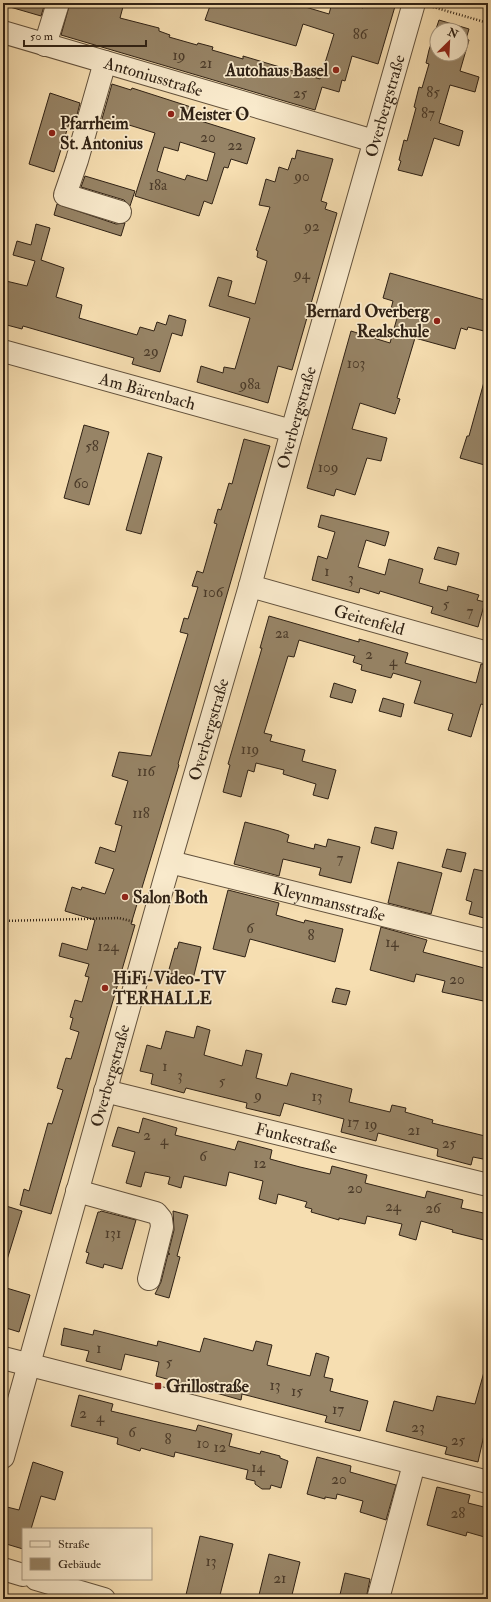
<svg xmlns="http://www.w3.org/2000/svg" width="491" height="1602" viewBox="0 0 491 1602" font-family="'IM FELL Double Pica',serif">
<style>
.building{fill:#978466;stroke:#302215;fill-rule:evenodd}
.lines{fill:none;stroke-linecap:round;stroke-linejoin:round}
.minor-casing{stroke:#62513c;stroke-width:24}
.path{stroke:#302215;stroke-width:2.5;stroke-dasharray:1 2;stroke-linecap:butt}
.minor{stroke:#f9eacc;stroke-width:22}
.poi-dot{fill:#8f2418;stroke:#f9eacc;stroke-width:1.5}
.labels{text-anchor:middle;stroke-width:3.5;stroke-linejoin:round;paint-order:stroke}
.number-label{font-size:15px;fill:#4a3a29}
.poi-label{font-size:17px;font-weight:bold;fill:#302215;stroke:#f9eacc;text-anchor:start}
.street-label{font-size:17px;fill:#302215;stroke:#f9eacc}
</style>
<rect width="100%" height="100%" fill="#f6deb1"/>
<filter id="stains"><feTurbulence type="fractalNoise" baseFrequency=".005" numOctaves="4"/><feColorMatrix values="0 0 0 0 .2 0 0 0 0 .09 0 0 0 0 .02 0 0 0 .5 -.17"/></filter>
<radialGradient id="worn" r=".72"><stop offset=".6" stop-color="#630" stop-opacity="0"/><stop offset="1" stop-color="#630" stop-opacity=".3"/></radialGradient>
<!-- building -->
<path class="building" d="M11,3H45L41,16L10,7Z
M70,3H124L120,18L159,28V31L170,35L169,37L197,45L198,43L213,47L212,50L243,59V56L320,79L334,34L303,24L296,46L205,20L211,3H292L329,14L332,3H347L363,8L365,3H396L378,64L352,56L345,81L342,80L339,92L322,87L315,110L61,35Z
M439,20L469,29L466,39L469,40L460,71L479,77L475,92L450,85L439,123L463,131L459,146L434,138L422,176L398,170L401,161L399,160L404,140L407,141L416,108L414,107L419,87L422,88L429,64L426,63L429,50ZM437,30H461V54H437Z
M112,84L131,90L132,88L191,107L188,117L255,138L247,164L231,159L228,168L224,167L212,204L204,201L199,216L135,196L155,133L129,125L128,128L112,123L110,130L100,126ZM180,142L215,153L207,181L187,175L185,180L157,171L164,147L178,151Z
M50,93L80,103L76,119L71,117L54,172L29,164Z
M297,150L333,159L321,201L327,203L325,209L337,213L292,370L278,366L268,403L197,382L201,366L223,373L224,367L235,369L250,318L209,306L218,277L232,281L228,296L255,304L267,261L257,257L258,251L256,250L270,207L259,205L266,179L275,182L279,167L288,170L292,158L295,159Z
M85,176L135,191L130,206L124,200L81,187Z
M57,204L116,224L125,223L121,236L54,215Z
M36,224L50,228L41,260L64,268L56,297L82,305L79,318L137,335L140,327L154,331L157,322L166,325L169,315L186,320L182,336L172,333L160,372L132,364L134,358L23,326L22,329L3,324V292L6,281L27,286L35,261L13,255L17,241L31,245Z
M390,273L488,301V332L468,327L467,330L461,328L455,349L415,338L397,398L400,399L395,414L360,403L352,429L387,438L381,461L367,458L355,495L336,489L334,496L307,488L351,331L390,343L399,311L391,309L393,301L383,298Z
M484,382L488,383V466L460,458L467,436H469Z
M84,425L109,432L89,505L64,498Z
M244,439L270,446L178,764L179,765L131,924L135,925L51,1214L20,1205L24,1189L29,1191L48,1123L52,1124L63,1090L57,1088L66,1058L71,1059L79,1032L70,1029L73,1018L70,1017L75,1000L82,1002L89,977L85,976L89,964L59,956L62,943L87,950L95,920L65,911L72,887L81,890L82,887L105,894L114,869L95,863L100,847L115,852L122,826L115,824L128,781L112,776L119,752L151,756L188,634L180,632L184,618L188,619L198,587L192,586L197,571L203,573L217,524L214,523L218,509L221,510L229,483L232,484Z
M148,453L162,457L141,534L126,530Z
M321,515L389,532L385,546L366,540L358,567L385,575L389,559L423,569L419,583L447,591L448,586L479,595L477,600L485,602L478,627L431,613L433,607L380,591L379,594L360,588L359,593L312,580L318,556L327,559L335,532L318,527Z
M438,547L459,553L456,565L434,559Z
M269,616L359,642V639L408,653L405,663L476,683L481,664L488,665V706L481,704L471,737L448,730L453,714L414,703L421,681L393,673L391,678L361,670L362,665L353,662L355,656L299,640L294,657L288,656L264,733L272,735L270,741L305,750L302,761L336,770L328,799L313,795L316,784L283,774L284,770L256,763L254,772L248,770L241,797L223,792L230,765L228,764L262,648H260Z
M334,683L356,690L352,703L330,697Z
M383,698L404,704L401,717L379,711Z
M245,822L279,831L289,835L287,842L314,849L315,844L326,847L328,839L360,847L351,883L319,875L321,868L283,859L279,876L234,864Z
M375,827L397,832L393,849L371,843Z
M447,849L466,853L461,872L442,867Z
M398,862L442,873L431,914L388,903Z
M474,869L488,872V919L469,914L472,902L466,900Z
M228,890L279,903L276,915L304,923L305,920L343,929L335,962L250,939L245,957L213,949Z
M381,927L427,940L423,952L488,969V1002L442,992L445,981L416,974L414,982L370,970Z
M179,942L201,947L193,979L168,973L175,948L177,949Z
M336,988L350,991L346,1005L332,1002Z
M197,1026L210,1030L204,1055L242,1066L246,1050L262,1054L256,1078L287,1086L291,1073L352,1089L349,1102L390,1112L392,1105L406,1108L405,1112L433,1120L432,1123L485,1136L488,1138V1160L473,1157L471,1165L437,1156L438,1149L378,1133L376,1141L341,1132L344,1119L284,1103L280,1116L246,1108L247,1103L186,1088L184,1093L151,1084L153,1074L140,1071L147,1045L161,1049L166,1031L194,1038Z
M143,1118L177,1128L175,1135L235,1150L238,1141L272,1150L270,1159L300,1167L330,1174L332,1166L367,1175L365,1183L425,1198L427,1191L463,1200L461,1208L488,1214V1241L452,1232L453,1230L421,1221L416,1240L399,1235L402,1224L367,1216L365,1224L339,1218V1220L311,1212L312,1209L305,1207L307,1202L278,1194L276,1204L259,1199L263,1181L229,1172L226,1186L184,1176L181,1188L168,1184L170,1177L145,1172L141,1187L126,1183L135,1152L112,1146L118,1127L139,1133Z
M3,1205L22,1211L6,1263L3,1262Z
M101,1211L136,1220L122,1269L104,1264L103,1268L86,1263L89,1253L86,1252L98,1212H100Z
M173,1211L188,1215L177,1256L180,1257L169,1298L155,1294L161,1282L168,1254H170H168L174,1230Z
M3,1287L30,1295L19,1332L3,1327Z
M64,1328L93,1335L94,1330L157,1346L158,1341L200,1352L204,1338L253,1351L256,1341L272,1345L267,1365L310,1376L316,1353L329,1357L324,1377L333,1379L330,1391L368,1401L360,1431L325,1422L327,1416L242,1394L241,1400L156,1376L159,1362L125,1354L121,1370L86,1361L89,1351L61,1345Z
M484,1372L488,1373V1417L478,1462L445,1454L447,1447L386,1431L394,1401L433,1411L437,1396L475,1404Z
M79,1395L113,1404L111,1411L161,1423L196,1431L198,1425L232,1434L229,1446L260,1454L261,1451L280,1456V1458L288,1461L281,1488L271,1485L270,1489H262L255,1484V1481L246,1479L248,1470L175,1452L174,1457L141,1448L140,1451L117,1444L118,1438L71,1426Z
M317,1457L351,1466L350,1472L396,1485L386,1520L360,1512L363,1501L337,1494L336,1499L325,1497V1499L307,1494Z
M33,1462L63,1472L55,1500L41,1496L31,1529H23V1549L3,1543V1519L7,1507L19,1510Z
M437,1487L470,1495L468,1503L488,1508V1538L467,1532L466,1536L427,1525Z
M200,1536L233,1544L219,1599H185Z
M269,1554L300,1562L291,1599H258Z
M345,1573L370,1579L366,1599H339Z"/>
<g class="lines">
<defs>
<g id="minor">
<path id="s1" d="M3,32L374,141"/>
<path d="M45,45L58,3"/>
<path d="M105,62L77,160L65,195L120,212"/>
<path id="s2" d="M3,351L292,431"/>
<path id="s3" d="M250,586L488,653"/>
<path id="s4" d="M170,862L488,941"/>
<path id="s5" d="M105,1091L488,1185"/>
<path d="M77,1191L156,1213L161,1219L162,1227L149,1279"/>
<path d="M3,1358L488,1482"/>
<path id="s6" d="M3,1457L164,882L250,586L292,431L414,3"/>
<path d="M3,1569L23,1575"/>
<path d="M36,1579L104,1599"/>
<path d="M378,1599L414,1464"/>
</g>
</defs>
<!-- minor casing -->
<use href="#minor" class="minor-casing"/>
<!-- path -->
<path class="path" d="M433,7L488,23
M3,921L119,918L134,922"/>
<!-- minor -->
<use href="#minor" class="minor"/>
</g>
<!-- markers -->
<g class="poi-dot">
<circle cx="336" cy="70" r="4"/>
<circle cx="171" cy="114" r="4"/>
<circle cx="52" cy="133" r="4"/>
<circle cx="437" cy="321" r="4"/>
<circle cx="125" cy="897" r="4"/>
<circle cx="105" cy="988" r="4"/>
<rect x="154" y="1382" width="8" height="8" rx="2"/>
</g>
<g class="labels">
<!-- number labels -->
<g class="number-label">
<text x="360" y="39">86</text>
<text x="179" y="60">19</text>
<text x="206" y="68">21</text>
<text x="433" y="97">85</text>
<text x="300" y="98">25</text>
<text x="428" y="118">87</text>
<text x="208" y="142">20</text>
<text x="235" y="150">22</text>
<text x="302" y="181">90</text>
<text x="158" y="190">18a</text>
<text x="312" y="231">92</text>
<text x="302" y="279">94</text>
<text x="151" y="356">29</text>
<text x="356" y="368">103</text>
<text x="250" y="389">98a</text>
<text x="92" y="451">58</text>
<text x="328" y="472">109</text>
<text x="81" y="488">60</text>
<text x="327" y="576">1</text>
<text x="351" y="583">3</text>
<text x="213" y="597">106</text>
<text x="446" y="609">5</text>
<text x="470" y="616">7</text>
<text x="282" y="638">2a</text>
<text x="369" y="659">2</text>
<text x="393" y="666">4</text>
<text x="250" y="754">119</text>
<text x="146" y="776">116</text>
<text x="141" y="818">118</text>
<text x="340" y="863">7</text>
<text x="250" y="933">6</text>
<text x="311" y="940">8</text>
<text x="392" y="947">14</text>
<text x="108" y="951">124</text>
<text x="457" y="984">20</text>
<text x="165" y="1071">1</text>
<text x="180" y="1080">3</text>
<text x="222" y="1086">5</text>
<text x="258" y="1100">9</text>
<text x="317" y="1101">13</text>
<text x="353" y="1127">17</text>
<text x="371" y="1129">19</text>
<text x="414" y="1135">21</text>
<text x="147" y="1140">2</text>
<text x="164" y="1145">4</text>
<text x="449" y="1148">25</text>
<text x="203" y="1161">6</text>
<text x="260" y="1168">12</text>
<text x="355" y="1193">20</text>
<text x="393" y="1211">24</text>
<text x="433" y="1213">26</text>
<text x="113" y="1238">131</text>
<text x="99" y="1353">1</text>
<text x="169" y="1367">5</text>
<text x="275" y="1390">13</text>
<text x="297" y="1396">15</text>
<text x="338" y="1414">17</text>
<text x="83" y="1418">2</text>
<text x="100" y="1422">4</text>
<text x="418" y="1432">23</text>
<text x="132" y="1437">6</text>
<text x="168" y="1444">8</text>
<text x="458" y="1445">25</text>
<text x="203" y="1448">10</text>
<text x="220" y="1452">12</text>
<text x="258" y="1472">14</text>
<text x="339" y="1484">20</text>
<text x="458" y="1518">28</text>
<text x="211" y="1566">13</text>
<text x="280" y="1583">21</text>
</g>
<!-- poi labels -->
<g class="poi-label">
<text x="328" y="76" text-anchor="end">Autohaus Basel</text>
<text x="179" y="120">Meister O</text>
<text x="60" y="129">Pfarrheim<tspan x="60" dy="20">St. Antonius</tspan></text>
<text x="429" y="317" text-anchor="end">Bernard Overberg<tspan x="429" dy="20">Realschule</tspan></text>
<text x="133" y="903">Salon Both</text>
<text x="113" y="984">HiFi-Video-TV<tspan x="113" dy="20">TERHALLE</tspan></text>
<text x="166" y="1392">Grillostraße</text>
</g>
<!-- street labels -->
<g class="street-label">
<text dy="6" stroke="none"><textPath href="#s1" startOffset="157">Antoniusstraße</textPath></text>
<text dy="6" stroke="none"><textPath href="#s6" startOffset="1404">Overbergstraße</textPath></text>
<text dy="6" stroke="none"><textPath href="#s2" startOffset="150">Am Bärenbach</textPath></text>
<text dy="6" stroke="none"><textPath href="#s6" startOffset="1080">Overbergstraße</textPath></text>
<text dy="6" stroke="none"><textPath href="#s3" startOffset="124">Geitenfeld</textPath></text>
<text dy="6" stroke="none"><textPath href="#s6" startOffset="756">Overbergstraße</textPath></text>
<text dy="6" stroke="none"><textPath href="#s4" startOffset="164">Kleynmansstraße</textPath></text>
<text dy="6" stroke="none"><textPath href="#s6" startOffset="396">Overbergstraße</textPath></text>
<text dy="6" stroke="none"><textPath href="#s5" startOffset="197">Funkestraße</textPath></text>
</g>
</g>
<!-- margin -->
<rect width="491" height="1602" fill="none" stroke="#f6deb1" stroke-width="16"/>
<rect x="4" y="4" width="483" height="1594" fill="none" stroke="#302215" stroke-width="2"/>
<rect x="8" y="8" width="475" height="1586" fill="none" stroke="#302215"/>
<!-- legend -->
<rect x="22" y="1528" width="130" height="52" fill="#f9eacc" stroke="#a99a83"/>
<rect x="30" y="1541" width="20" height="6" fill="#f9eacc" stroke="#a99a83"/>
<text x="58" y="1548" font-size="12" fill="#302215">Straße</text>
<rect x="30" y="1558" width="20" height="12" fill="#978466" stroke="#a99a83"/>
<text x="58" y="1568" font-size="12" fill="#302215">Gebäude</text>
<!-- north arrow -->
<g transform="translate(449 42) rotate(24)"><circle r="19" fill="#f9eacc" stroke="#a99a83"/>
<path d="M0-3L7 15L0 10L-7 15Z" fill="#8f2418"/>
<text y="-6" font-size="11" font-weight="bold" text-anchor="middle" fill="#302215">N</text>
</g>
<!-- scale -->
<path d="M24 40v6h122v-6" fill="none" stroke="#302215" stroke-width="2"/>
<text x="30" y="40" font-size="12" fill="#302215" stroke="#f9eacc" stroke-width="3" paint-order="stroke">50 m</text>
<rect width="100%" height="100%" filter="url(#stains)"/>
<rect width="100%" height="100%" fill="url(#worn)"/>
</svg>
